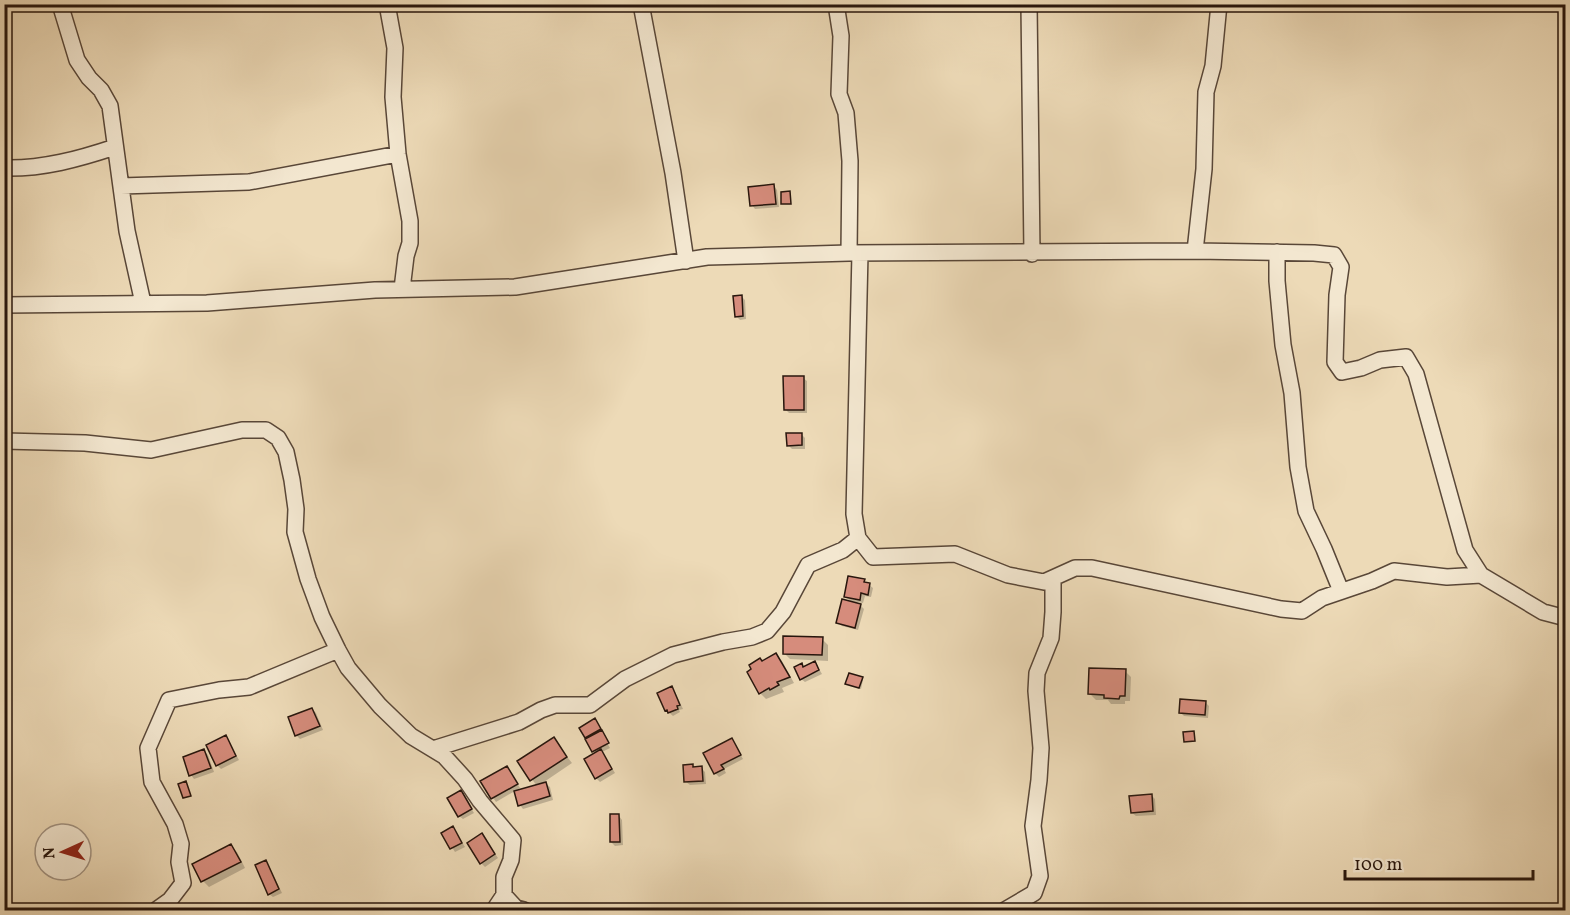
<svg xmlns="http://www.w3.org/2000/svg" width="1570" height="915" viewBox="0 0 1570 915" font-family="Vollkorn,serif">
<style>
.shadow{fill:#0003}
.building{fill:#d68c7c;stroke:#28160d;stroke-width:1.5}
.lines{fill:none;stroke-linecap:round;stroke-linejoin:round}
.minor-casing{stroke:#594738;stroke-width:18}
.minor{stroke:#f3e7d0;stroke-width:15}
</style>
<rect width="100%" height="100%" fill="#eddab7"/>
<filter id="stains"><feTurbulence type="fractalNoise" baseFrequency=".00333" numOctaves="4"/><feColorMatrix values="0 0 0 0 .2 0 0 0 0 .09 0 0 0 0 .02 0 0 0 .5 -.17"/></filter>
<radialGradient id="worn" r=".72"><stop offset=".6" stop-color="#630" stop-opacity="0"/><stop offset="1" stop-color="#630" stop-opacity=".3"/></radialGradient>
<!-- shadow -->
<path class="shadow" d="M774,186L777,190L779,207L755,209L752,205Z
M742,297L745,300L746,319L740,320L736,316Z
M803,378L807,381V413H789L785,409Z
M801,434L805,438V449H792L788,445Z
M864,581L873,588L871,597L865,596L863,603L857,602L864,609L858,630L842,626L838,622L852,603L845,596Z
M822,639L828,645V661L790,659L784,653Z
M776,655L782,661L794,683L782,688L784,692L766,699L760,693L762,662Z
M815,662L822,674L805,682L801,679V665L804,668Z
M1125,671L1131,677L1130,701H1125V704H1111L1108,700H1096L1090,694Z
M862,678L863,680L861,689L847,684Z
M672,688L675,692L683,709L679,710L680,712L673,716L666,710Z
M1206,703L1209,706L1208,718L1184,716L1180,712Z
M312,709L316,713L323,730L300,739L296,735Z
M594,720L604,733L602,734L610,748L602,752L615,773L600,782L596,778V754L581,728Z
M226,737L239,760L221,769L217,765Z
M553,739L572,763L544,782L550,787L553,800L523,809L520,805L537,786L519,762Z
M732,740L743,759L724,769L726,773L719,777L715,773Z
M204,751L208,755L214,772L194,779L191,775Z
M692,766L695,768H701L705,772L706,784L690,785L686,782Z
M507,767L520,788L496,802L482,782Z
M461,792L474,813L463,819L459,816Z
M1151,795L1155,799L1156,815L1136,816L1132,813Z
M619,816L622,820L623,845L615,846L611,842Z
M453,828L465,847L455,852L443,833Z
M485,839L498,858L485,867L481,863Z
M231,846L237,852L245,868L209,887L203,881L194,864Z
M266,862L269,866L282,893L273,897L269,894Z"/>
<!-- building -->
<path class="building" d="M774,184L776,204L750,206L748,187Z
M790,191L791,204H781V192Z
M742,295L743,316L735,317L733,296Z
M783,376H804V410H784Z
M786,433H802V445L787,446Z
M848,576L865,579L864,582L870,583L868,595L861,593L860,600L844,597Z
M842,599L861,604L855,628L836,623Z
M783,636L823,637L822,655L783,654Z
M776,653L790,677L777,682L779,685L770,690L769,688L759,694L747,672L751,669L749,665L760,658L762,661Z
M815,661L819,670L800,680L794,667L802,663L803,667Z
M1089,668L1126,669L1125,696H1120L1119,699L1104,698V695L1088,694Z
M849,673L863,677L859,688L845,684Z
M672,686L680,705L677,706L678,709L668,713L667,710L665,711L657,693Z
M1180,699L1206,701L1205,715L1179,713Z
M312,708L320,726L295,736L288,717Z
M595,718L601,729L585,738L579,728Z
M602,730L609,743L592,752L585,739Z
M1194,731L1195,741L1184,742L1183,732Z
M226,735L236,756L216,766L206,745Z
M554,737L567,757L530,781L517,761Z
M732,738L741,755L721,765L724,769L714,774L703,753Z
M204,749L211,768L189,776L183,757Z
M601,749L612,769L595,779L584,759Z
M693,764V767L702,766L703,781L684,782L683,765Z
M507,766L518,784L491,799L480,781Z
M186,781L191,796L183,798L178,784Z
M546,782L550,796L518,806L514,791Z
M461,790L472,809L458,817L447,798Z
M1152,794L1153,811L1131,813L1129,796Z
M610,814H619L620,842H610Z
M453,826L462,843L450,849L441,833Z
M482,833L495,854L480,864L467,843Z
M231,844L241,862L201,882L192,864Z
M266,860L279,889L268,895L255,865Z"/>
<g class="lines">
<defs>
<path id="minor" d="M60,4L77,60L89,78L101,90L110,106L127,231L143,303
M387,4L395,48L393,97L398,154L410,221V243L406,256L402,289
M641,4L673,173L686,261
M836,4L841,36L839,94L846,113L850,161L849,253
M1029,4L1032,254
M4,168C43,169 79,159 115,147
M121,186L249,182L398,154
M1195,251L1204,169L1206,92L1213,66L1219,4
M1277,252V281L1283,345L1292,393L1298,467L1306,511L1324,549L1341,591
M860,253L854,514L858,538L873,557L955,554L1008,575L1044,582L1075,568H1092L1281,609L1302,611L1322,598L1372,581L1394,571L1447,577L1481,575
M4,305L207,303L375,290L515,287L707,257L849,253L1195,251L1314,253L1334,255L1341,267L1337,295L1335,362L1342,372L1361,368L1380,360L1406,357L1416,374L1465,550L1481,575L1543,612L1566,618
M4,441L85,443L151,450L242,430H266L278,438L286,452L292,480L296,509L295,532L308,579L322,617L338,650L348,668L380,706L411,736L444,756L465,779L480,801L513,840L511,860L504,877V895L494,910
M433,749L519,722L541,710L555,705H590L625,679L673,655L723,642L752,637L767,631L783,612L808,565L843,550L858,538
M504,895L516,908L524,910
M156,910L170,900L183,883L179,862L181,844L175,824L152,782L148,748L169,700L219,690L249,687L338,650
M1005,910L1034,893L1040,876L1033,826L1039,780L1041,748L1036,691L1037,673L1051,638L1053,612V579"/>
</defs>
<!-- minor casing -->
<use href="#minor" class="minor-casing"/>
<!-- minor -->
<use href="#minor" class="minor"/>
</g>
<!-- margin -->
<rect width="1570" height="915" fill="none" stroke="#eddab7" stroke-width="24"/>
<rect x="6" y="6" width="1558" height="903" fill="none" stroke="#28160d" stroke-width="3"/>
<rect x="12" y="12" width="1546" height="891" fill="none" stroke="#28160d" stroke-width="1.5"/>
<!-- north arrow -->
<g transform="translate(63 852) rotate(266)"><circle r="28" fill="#f3e7d0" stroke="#a29382" stroke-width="1.5"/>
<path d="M0-4.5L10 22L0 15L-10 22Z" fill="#8f2418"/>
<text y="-9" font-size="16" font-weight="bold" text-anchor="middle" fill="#28160d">N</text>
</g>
<!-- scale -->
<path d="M1345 870v9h188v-9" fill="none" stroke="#28160d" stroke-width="3"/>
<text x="1354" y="870" font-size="18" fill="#28160d" stroke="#f3e7d0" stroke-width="4.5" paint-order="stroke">100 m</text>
<rect width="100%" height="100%" filter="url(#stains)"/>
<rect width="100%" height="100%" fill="url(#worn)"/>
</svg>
